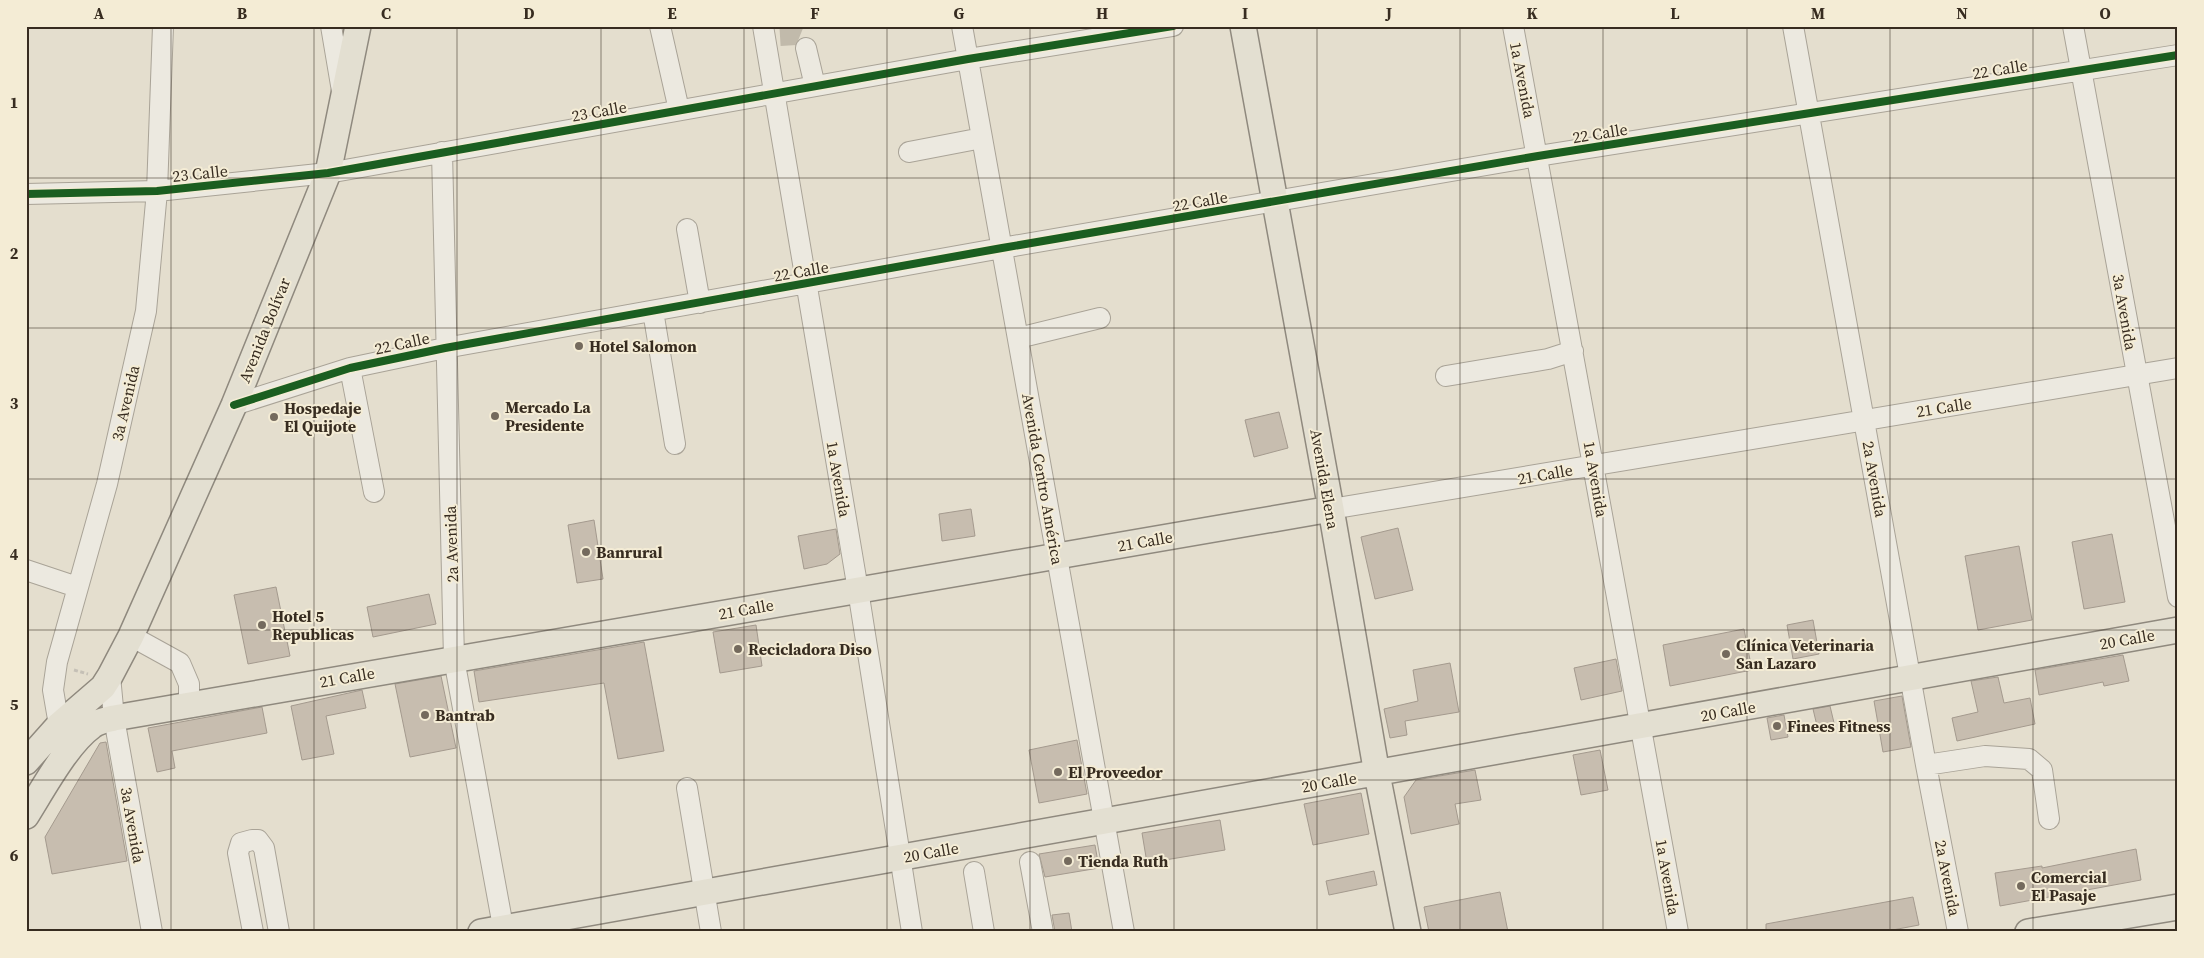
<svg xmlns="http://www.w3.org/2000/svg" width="2204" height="958" viewBox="0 0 2204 958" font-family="'Source Serif 4',serif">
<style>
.building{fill:#c7bdaf;stroke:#a49a8e}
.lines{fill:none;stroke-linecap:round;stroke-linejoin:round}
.minor-tunnel{stroke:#c1baab;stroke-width:20;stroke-dasharray:20 10;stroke-linecap:butt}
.minor-casing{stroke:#a9a397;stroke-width:22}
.major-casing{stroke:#8f897e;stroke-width:28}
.path{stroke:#c5c0b6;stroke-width:3;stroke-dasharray:4 2.5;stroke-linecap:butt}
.minor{stroke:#ece9e0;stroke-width:20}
.major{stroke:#e3dfd1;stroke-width:25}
.cycleway-casing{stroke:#f4ecd5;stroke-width:11}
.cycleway{stroke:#1b5e20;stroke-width:8}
.grid{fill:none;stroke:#372c20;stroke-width:1;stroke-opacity:0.55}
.poi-dot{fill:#746a5d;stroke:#f4ecd5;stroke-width:2}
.labels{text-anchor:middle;stroke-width:4;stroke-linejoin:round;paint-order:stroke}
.street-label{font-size:16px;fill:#372c20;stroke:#f4ecd5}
.poi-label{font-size:16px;font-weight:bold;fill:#372c20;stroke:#f4ecd5;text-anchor:start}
.neatline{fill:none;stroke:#372c20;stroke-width:2}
.grid-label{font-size:16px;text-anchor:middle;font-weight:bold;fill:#372c20}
</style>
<rect width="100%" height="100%" fill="#e4dece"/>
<!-- building -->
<path class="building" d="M1279,412L1288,448L1254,457L1245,420Z
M971,509L975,536L942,541L939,514Z
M594,520L603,579L577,583L568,525Z
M1398,528L1413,590L1375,599L1361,537Z
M836,529L840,554L827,564L804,569L798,536Z
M2112,534L2125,602L2084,609L2072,542Z
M2019,546L2032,620L1978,630L1965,556Z
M276,587L290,656L248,664L234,595Z
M429,594L436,624L373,637L367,607Z
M1813,620L1819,654L1793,659L1787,625Z
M756,625L762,666L720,673L713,632Z
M1744,629L1752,670L1670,686L1663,645Z
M644,642L664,751L618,759L604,683L479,702L474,671Z
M2123,655L2129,681L2104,686L2103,682L2039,695L2035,670Z
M1616,659L1622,691L1581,700L1574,668Z
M1450,663L1459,712L1405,721L1407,735L1390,738L1384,709L1418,701L1413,670Z
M441,676L456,748L410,757L395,684Z
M1998,677L2004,703L2030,698L2035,724L1957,741L1952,718L1978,712L1971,681Z
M362,690L366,708L326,716L334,754L302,760L291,706Z
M1902,696L1911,747L1883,752L1874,701Z
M1830,706L1835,727L1818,730L1813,709Z
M262,707L267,733L172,751L175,768L157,772L148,728Z
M1784,715L1788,737L1771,740L1767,718Z
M1077,740L1087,794L1039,803L1029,750Z
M106,742L127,861L52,874L45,837L100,743Z
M1600,750L1608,790L1581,795L1573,755Z
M1475,770L1481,800L1455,804L1459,824L1411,834L1404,797L1416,780Z
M1361,793L1369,834L1313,845L1304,804Z
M1220,820L1225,850L1147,863L1142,833Z
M1095,845L1099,868L1045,877L1039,854Z
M2136,849L2141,880L2000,906L1995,873L2042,866V868Z
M1374,871L1377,885L1329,895L1326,881Z
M1500,892L1508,932H1429L1424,907Z
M1913,897L1919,925L1882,932H1766V924Z
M1069,913L1072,932H1055L1052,915Z"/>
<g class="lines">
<!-- minor-tunnel -->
<path class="minor-tunnel" d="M780,36L796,35L801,37L806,48"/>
<defs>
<path id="minor" d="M331,26L342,91
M660,26L679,110
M763,26L858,590L912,932
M962,26L1124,932
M1513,26L1678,932
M1793,26L1926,765L1958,932
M2073,26L2178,597
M806,48L815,86
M442,152L454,659L504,932
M909,152L982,138
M26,194L157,191L328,173L968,59L1173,26
M687,229L700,303
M653,311L675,444
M1018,338L1100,318
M350,368L374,492
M1446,376L1548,359L1573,351
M234,405L350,368L445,348L1002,248L1538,156L2178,55
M1331,509L2178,368
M26,570L77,587
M131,636L180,663L189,684V704
M110,676L114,718L152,932
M57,737L59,725L53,690L57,662L107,484L146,311L157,191L163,26
M1926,765L1985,756L2029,759L2042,770L2049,819
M687,788L711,932
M1030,862L1043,932
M974,872L984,932
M253,932L238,853L241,843L252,840H258L264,848L279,932"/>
<path id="major" d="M1243,26L1331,509L1377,774L1408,932
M26,762L59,725L103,687L110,676L131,636L234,405L328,173L358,26
M26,816C43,789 67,744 92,726C98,721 106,720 114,718L1331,509
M481,932L2178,630
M2028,932L2178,907"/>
</defs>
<!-- minor casing -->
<use href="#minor" class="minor-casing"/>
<!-- major casing -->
<use href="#major" class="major-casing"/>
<!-- path -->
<path class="path" d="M74,670L88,674"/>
<!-- minor -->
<use href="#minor" class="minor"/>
<!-- major -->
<use href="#major" class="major"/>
<defs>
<path id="cycleway" d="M26,194L157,191L328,173L968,59L1173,26
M234,405L350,368L445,348L1002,248L1538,156L2178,55"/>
</defs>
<!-- cycleway casing -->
<use href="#cycleway" class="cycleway-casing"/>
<!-- cycleway -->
<use href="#cycleway" class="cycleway"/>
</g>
<!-- grid -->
<path class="grid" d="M171,26V932M314,26V932M457,26V932M601,26V932M744,26V932M887,26V932M1030,26V932M1174,26V932M1317,26V932M1460,26V932M1603,26V932M1747,26V932M1890,26V932M2033,26V932M26,178H2178M26,328H2178M26,479H2178M26,630H2178M26,780H2178"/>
<!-- markers -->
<g class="poi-dot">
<circle cx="579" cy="346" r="5"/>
<circle cx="495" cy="416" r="5"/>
<circle cx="274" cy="417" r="5"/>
<circle cx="586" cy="552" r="5"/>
<circle cx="262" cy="625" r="5"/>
<circle cx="738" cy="649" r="5"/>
<circle cx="1726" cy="654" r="5"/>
<circle cx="425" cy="715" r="5"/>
<circle cx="1777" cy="726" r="5"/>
<circle cx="1058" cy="772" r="5"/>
<circle cx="1068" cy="861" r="5"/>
<circle cx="2021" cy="886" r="5"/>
</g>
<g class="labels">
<!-- street labels -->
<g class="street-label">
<text transform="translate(2000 69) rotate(-9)" y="6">22 Calle</text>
<text transform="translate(1523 80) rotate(79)" y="6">1a Avenida</text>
<text transform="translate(599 111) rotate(-10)" y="6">23 Calle</text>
<text transform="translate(1600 133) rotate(-9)" y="6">22 Calle</text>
<text transform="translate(200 173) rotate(-6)" y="6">23 Calle</text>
<text transform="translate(1200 201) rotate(-10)" y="6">22 Calle</text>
<text transform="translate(801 271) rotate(-10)" y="6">22 Calle</text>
<text transform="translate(2125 312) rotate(80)" y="6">3a Avenida</text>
<text transform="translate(264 330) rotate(-68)" y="6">Avenida Bolívar</text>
<text transform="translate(402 343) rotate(-12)" y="6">22 Calle</text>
<text transform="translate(125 403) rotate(-77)" y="6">3a Avenida</text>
<text transform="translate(1944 407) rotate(-9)" y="6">21 Calle</text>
<text transform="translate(1545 474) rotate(-10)" y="6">21 Calle</text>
<text transform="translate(839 479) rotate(80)" y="6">1a Avenida</text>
<text transform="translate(1043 479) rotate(80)" y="6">Avenida Centro América</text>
<text transform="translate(1325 479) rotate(80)" y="6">Avenida Elena</text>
<text transform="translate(1596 479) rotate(80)" y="6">1a Avenida</text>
<text transform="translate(1875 479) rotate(80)" y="6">2a Avenida</text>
<text transform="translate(1145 541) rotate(-10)" y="6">21 Calle</text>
<text transform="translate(451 544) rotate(-92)" y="6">2a Avenida</text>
<text transform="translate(746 609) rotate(-10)" y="6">21 Calle</text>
<text transform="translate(2127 639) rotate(-10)" y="6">20 Calle</text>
<text transform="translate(347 677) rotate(-10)" y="6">21 Calle</text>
<text transform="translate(1728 711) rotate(-10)" y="6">20 Calle</text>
<text transform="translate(1329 782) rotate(-10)" y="6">20 Calle</text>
<text transform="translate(133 825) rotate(80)" y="6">3a Avenida</text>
<text transform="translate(931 852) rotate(-10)" y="6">20 Calle</text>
<text transform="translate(1668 877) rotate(80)" y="6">1a Avenida</text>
<text transform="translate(1948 878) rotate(79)" y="6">2a Avenida</text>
</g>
<!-- poi labels -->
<g class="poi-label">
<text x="589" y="352">Hotel Salomon</text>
<text x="505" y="413">Mercado La<tspan x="505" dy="18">Presidente</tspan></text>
<text x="284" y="414">Hospedaje<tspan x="284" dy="18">El Quijote</tspan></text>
<text x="596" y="558">Banrural</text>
<text x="272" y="622">Hotel 5<tspan x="272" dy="18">Republicas</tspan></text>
<text x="1736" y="651">Clínica Veterinaria<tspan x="1736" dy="18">San Lazaro</tspan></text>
<text x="748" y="655">Recicladora Diso</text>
<text x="435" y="721">Bantrab</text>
<text x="1787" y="732">Finees Fitness</text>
<text x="1068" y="778">El Proveedor</text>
<text x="1078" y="867">Tienda Ruth</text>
<text x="2031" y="883">Comercial<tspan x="2031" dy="18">El Pasaje</tspan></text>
</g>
</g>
<!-- border -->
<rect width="2204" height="958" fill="none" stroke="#f4ecd5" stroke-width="55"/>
<rect x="28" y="28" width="2148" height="902" class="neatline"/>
<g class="grid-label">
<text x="99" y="19">A</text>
<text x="242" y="19">B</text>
<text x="386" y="19">C</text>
<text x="529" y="19">D</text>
<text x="672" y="19">E</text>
<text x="815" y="19">F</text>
<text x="959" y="19">G</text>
<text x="1102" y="19">H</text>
<text x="1245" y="19">I</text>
<text x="1389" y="19">J</text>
<text x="1532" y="19">K</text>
<text x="1675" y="19">L</text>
<text x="1818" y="19">M</text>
<text x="1962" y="19">N</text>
<text x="2105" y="19">O</text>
<text x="14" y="108">1</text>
<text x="14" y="259">2</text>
<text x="14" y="409">3</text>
<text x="14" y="560">4</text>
<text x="14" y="710">5</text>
<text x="14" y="861">6</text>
</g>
</svg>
